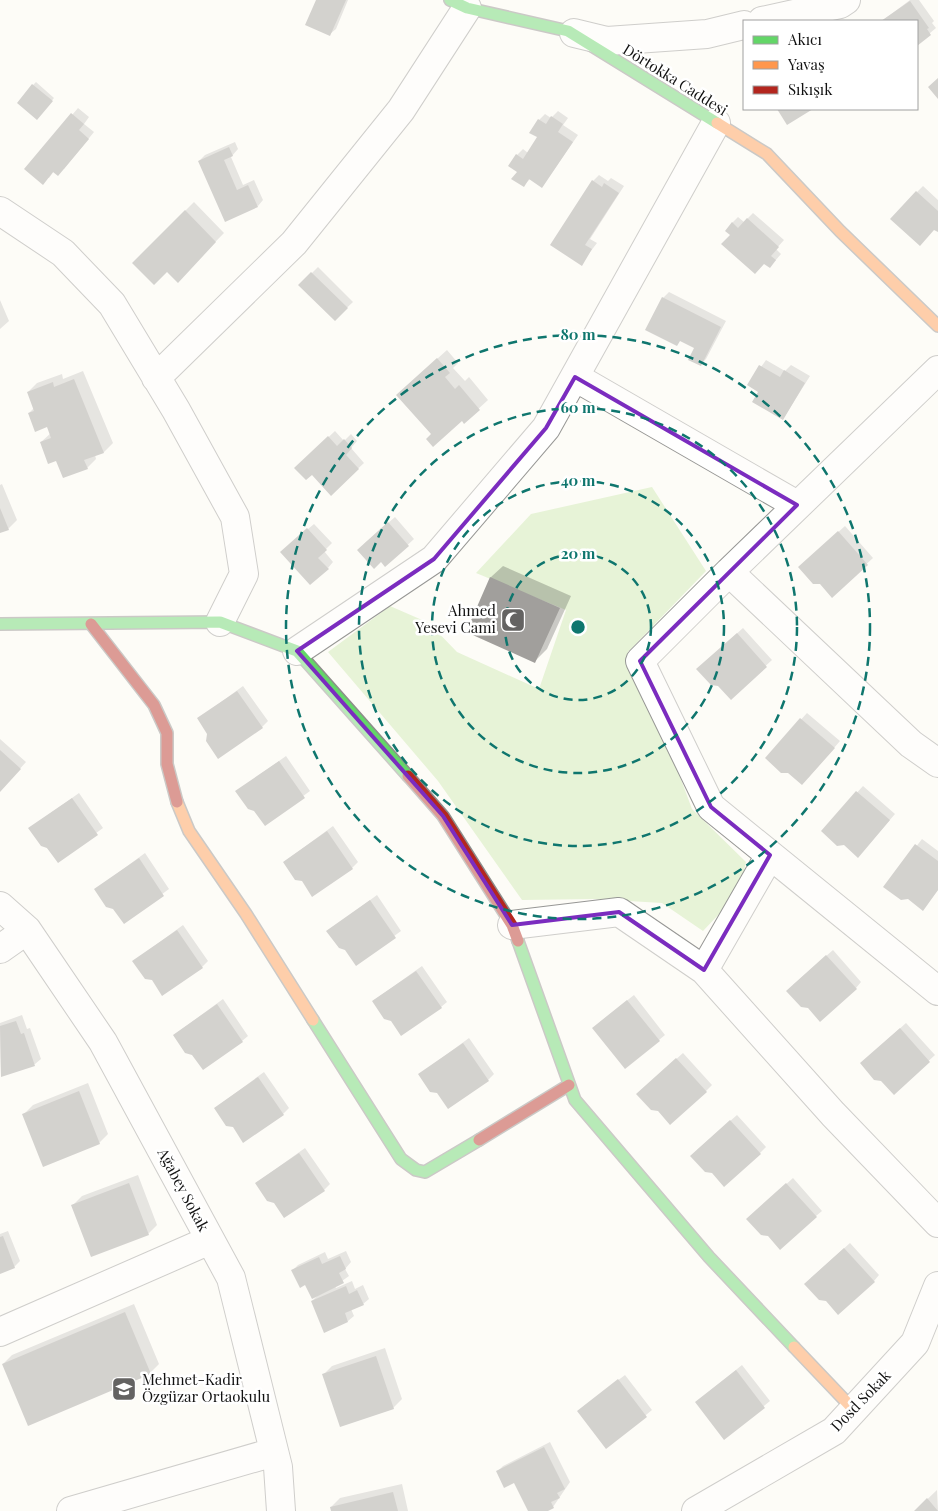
<svg xmlns="http://www.w3.org/2000/svg" width="938" height="1511" viewBox="0 0 938 1511" font-family="'Playfair Display',serif">
<style>
.green{fill:#e7f3d7}
.shadow{fill:#0003}
.building{fill:#a19f9c}
.lines{fill:none;stroke-linecap:round;stroke-linejoin:round}
.street-casing{stroke:#979795;stroke-width:30}
.fast-casing{stroke:#8e8d8b;stroke-width:14}
.slow-casing{stroke:#8e8d8b;stroke-width:14}
.jam-casing{stroke:#8e8d8b;stroke-width:14}
.street{stroke:#fffffe;stroke-width:28}
.fast{stroke:#63d668;stroke-width:11}
.slow{stroke:#ff974d;stroke-width:11}
.jam{stroke:#b3261e;stroke-width:11}
.marked{fill:none;stroke:#7b2cbf;stroke-width:4;stroke-linejoin:round}
.ring{fill:none;stroke:#0f766e;stroke-width:2.5;stroke-dasharray:9 6}
.labels{text-anchor:middle;stroke-width:5;stroke-linejoin:round;paint-order:stroke}
.street-label{font-size:15px;fill:#111;stroke:#fff}
.poi-label{font-size:15px;fill:#111;stroke:#fff;text-anchor:end}
.centre{fill:#0f766e;stroke:#fff;stroke-width:2.5}
.ring-label{font-size:15px;text-anchor:middle;font-weight:bold;fill:#0f766e;stroke:#fff;stroke-width:5;stroke-linejoin:round;paint-order:stroke}
</style>
<rect width="100%" height="100%" fill="#fdfcf7"/>
<!-- green -->
<path class="green" d="M652,487L706,571L628,652L666,739L692,809L746,862L739,893L703,931L662,903L595,899L522,900L438,781L328,652L390,606L429,623L457,652L539,689L566,610L476,573L531,514Z"/>
<!-- shadow -->
<path class="shadow" d="M317,0H348L336,29L330,34Z
M910,0H919L934,21L932,23L936,28L917,44V21H882Z
M36,82L54,98L37,118L33,85Z
M78,108L89,117L84,124L94,132L64,169L54,171L49,178L26,169Z
M558,111L568,118L563,125L578,135L542,187L530,179L523,186L519,171L517,155L523,149L528,153L539,137L531,132L539,120L545,114L551,118Z
M235,142L238,149L231,157L243,185L254,180L263,200L258,206L199,161L205,155Z
M599,175L608,181L611,178L624,186L590,239L597,243L581,264L593,181Z
M923,186L938,200V230L917,192Z
M194,202L224,233L186,272L167,271L133,263Z
M753,213L784,240L776,249L781,254L775,261L731,235L732,223L738,217L744,222Z
M318,267L353,302L335,319L300,285Z
M669,292L726,321L706,359L700,365L696,348L663,298Z
M0,300L9,321L0,329Z
M447,350L458,363L453,368L465,381L469,377L488,400L464,422L462,419L433,434L407,386Z
M766,360L785,371L791,365L810,376L783,419L760,391L749,384Z
M83,371L113,443L104,452L95,455L96,459L87,468L57,459L41,442L51,433L48,426L29,413L34,408L28,392L37,383L62,374L63,379Z
M335,431L344,441L351,434L357,441L351,448L364,463L331,494L312,473L296,468Z
M2,484L17,520L8,529L0,532V485Z
M395,517L414,539L386,565L364,544Z
M314,524L332,543L324,551L333,562L328,568L288,546Z
M845,526L873,558L832,596L806,561Z
M503,566L571,596L547,649L535,661L467,631L491,577Z
M743,628L772,660L731,698L704,663Z
M243,686L268,721L262,727L208,733L198,719Z
M807,713L840,741L808,778L789,771L766,758Z
M0,739L26,762L0,791Z
M286,756L310,791L265,824L255,810L237,791Z
M863,786L895,814L864,850L844,844L822,831Z
M79,793L103,828L58,861L30,828Z
M333,826L358,862L352,868L284,862Z
M922,839L938,851V890L923,909L908,898L885,887Z
M145,853L169,889L124,922L114,908L96,889Z
M377,895L401,931L356,964L346,949L328,931Z
M183,925L208,961L202,967L134,961Z
M833,950L861,982L856,988L793,985Z
M422,966L447,1002L441,1007L391,1020L373,1001Z
M634,995L665,1035L659,1040L600,1022Z
M223,999L248,1036L242,1041L193,1054L174,1035Z
M22,1015L27,1029L30,1028L41,1059L35,1064L1,1076L0,1023Z
M906,1023L935,1055L894,1093L867,1058Z
M469,1038L494,1074L488,1080L438,1092L420,1074Z
M683,1053L712,1085L706,1091L644,1088Z
M264,1072L289,1108L283,1114L233,1126L215,1108Z
M88,1083L108,1134L99,1143L24,1114L33,1105Z
M737,1115L766,1147L760,1153L697,1150Z
M305,1148L330,1184L324,1190L256,1183Z
M138,1175L157,1225L148,1234L73,1205L82,1196Z
M793,1178L822,1211L816,1216L754,1214Z
M8,1231L20,1261L14,1267L0,1272V1234Z
M850,1243L879,1275L874,1281L826,1300L811,1278Z
M346,1251L351,1262L345,1269L349,1276L335,1286L336,1288L352,1281L355,1289L363,1285L369,1299L363,1304L351,1309L354,1316L348,1321L312,1301L319,1294L293,1270L298,1265L325,1252L328,1259Z
M134,1304L159,1364L150,1373L3,1364L12,1355Z
M385,1348L402,1399L393,1408L323,1375L332,1366Z
M742,1365L770,1401L724,1438L696,1402Z
M625,1375L652,1410L607,1447L584,1406Z
M550,1442L570,1482L553,1507L545,1511H529L514,1481L497,1472L503,1466Z
M402,1484L408,1511H332L331,1507L340,1498Z
M937,1490L938,1511H915Z"/>
<!-- building -->
<path class="building" d="M316,0H346L330,36L305,25Z
M910,1L929,28L927,29L931,35L917,46V21H881Z
M938,78V99L928,87Z
M32,84L53,101L37,120L17,103Z
M777,109H813L787,125Z
M71,113L84,124L79,130L89,139L58,176L53,172L43,185L24,169Z
M551,116L563,124L558,132L573,142L542,188L529,179L524,187L511,179L517,172L508,166L516,154L523,159L537,137L529,133L538,119L546,124Z
M229,147L233,156L224,160L237,190L248,185L258,207L225,222L198,161Z
M592,180L602,187L604,183L619,193L585,245L592,249L582,266L550,245Z
M916,191L938,211V232L934,230L920,246L890,219Z
M185,210L216,242L178,283L167,272L154,285L132,263Z
M747,218L779,247L771,256L776,260L770,268L764,264L755,274L721,244L730,235L725,231L732,222L738,228Z
M311,272L348,308L335,321L298,285Z
M662,297L721,327L701,366L688,360L694,348L680,341L677,346L645,330Z
M437,358L450,373L445,377L455,389L459,385L480,410L464,424L462,421L433,447L426,439L431,434L396,395Z
M759,365L780,377L784,370L805,383L783,420L752,402L758,392L747,385Z
M74,379L104,453L84,460L88,469L63,478L56,461L48,464L40,442L51,438L47,427L35,432L28,413L34,411L27,392L53,382L54,387Z
M328,436L337,446L344,439L352,448L346,455L359,469L331,496L312,475L306,480L294,468Z
M0,508L9,530L0,533Z
M388,522L409,546L385,567L381,562L374,569L357,550Z
M307,528L327,550L318,558L329,569L310,585L280,552Z
M838,531L868,565L832,598L820,584H813L798,567Z
M490,577L560,608L535,663L466,632Z
M737,633L767,667L731,700L718,686L711,685L696,669Z
M237,691L263,728L218,759L206,741L207,734L197,718Z
M800,718L835,748L802,785L788,773H781L765,758Z
M0,750L21,769L0,792Z
M279,761L305,798L265,826L254,811L248,809L235,791Z
M856,791L890,820L858,858L844,845L837,846L821,831Z
M72,798L98,835L58,863L47,848L41,846L28,828Z
M327,831L353,869L312,897L302,881L295,880L283,862Z
M915,844L938,861V890L923,911L908,899L901,900L883,887Z
M139,858L164,896L124,924L113,909L106,907L94,889Z
M370,900L396,938L356,966L345,950L339,948L326,931Z
M177,930L203,968L162,996L152,980L145,979L132,961Z
M826,955L857,989L820,1022L808,1008L801,1007L786,991Z
M416,971L442,1008L401,1036L391,1021L384,1019L372,1001Z
M627,1000L660,1041L625,1069L592,1028Z
M217,1004L243,1042L203,1070L192,1055L185,1053L173,1035Z
M16,1021L21,1034L24,1033L35,1066L1,1077L0,1026Z
M900,1028L930,1062L894,1095L881,1081L874,1080L860,1063Z
M463,1043L489,1081L448,1109L437,1093L430,1092L418,1074Z
M676,1058L707,1092L670,1125L658,1111L651,1110L636,1094Z
M258,1077L284,1115L243,1143L233,1127L226,1126L214,1108Z
M79,1091L100,1144L43,1167L22,1114Z
M730,1120L761,1154L724,1187L712,1173L705,1172L690,1156Z
M299,1153L325,1191L284,1218L274,1203L267,1201L255,1183Z
M129,1183L149,1235L91,1257L71,1205Z
M786,1183L817,1217L780,1250L768,1236L761,1235L746,1219Z
M3,1236L15,1268L0,1274V1237Z
M844,1248L875,1282L838,1315L826,1301L819,1300L804,1284Z
M340,1256L346,1269L339,1273L344,1283L312,1299L305,1285L300,1288L291,1270L319,1257L322,1264Z
M346,1286L349,1294L357,1290L364,1305L345,1313L348,1322L324,1333L311,1301Z
M125,1312L151,1374L28,1426L2,1364Z
M376,1356L394,1409L340,1427L322,1374Z
M736,1370L765,1408L724,1440L695,1402Z
M618,1379L647,1417L606,1449L577,1411Z
M544,1447L565,1489L557,1493L560,1498L551,1502L554,1508L548,1511H528L514,1483L504,1488L496,1471Z
M393,1492L398,1511H331L330,1507Z
M927,1498L938,1511H914Z"/>
<g class="lines">
<defs>
<path id="street" d="M762,21L840,4L846,0
M574,33L607,41L707,34L744,25
M0,211L63,253L112,304L176,410L235,517L244,574L220,622
M938,370L729,572L911,744L938,763
M575,377L797,505
M156,378L294,243L401,110L467,8
M729,572L640,661L711,807L938,991
M297,651L434,559L546,428L716,123
M0,906L27,930L103,1042L231,1278L278,1467L281,1511
M512,925L619,912L704,970L833,1114L938,1223
M0,949L27,930
M704,970L770,855
M0,1332L210,1240
M71,1511L274,1452
M696,1511L834,1431L915,1343L938,1286"/>
<path id="fast" d="M450,0L467,8L568,31L717,123
M0,624L220,622L297,651L408,776
M518,941L575,1100L709,1257L794,1347
M313,1020L401,1159L416,1170L425,1172L479,1140"/>
<path id="slow" d="M717,123L767,154L840,231L938,326
M177,802L189,831L246,914L313,1020
M794,1347L854,1410"/>
<path id="jam" d="M91,624L154,705L167,733V764L177,802
M408,776L443,816L512,925L518,941
M479,1140L569,1085"/>
</defs>
<!-- street casing -->
<use href="#street" class="street-casing"/>
<!-- fast casing -->
<use href="#fast" class="fast-casing"/>
<!-- slow casing -->
<use href="#slow" class="slow-casing"/>
<!-- jam casing -->
<use href="#jam" class="jam-casing"/>
<!-- street -->
<use href="#street" class="street"/>
<!-- fast -->
<use href="#fast" class="fast"/>
<!-- slow -->
<use href="#slow" class="slow"/>
<!-- jam -->
<use href="#jam" class="jam"/>
</g>
<!-- marked area -->
<path d="M0 0H938V1511H0ZM575,377L797,505L640,661L711,807L770,855L704,970L619,912L512,925L443,816L297,651L434,559L546,428Z" fill="#fdfcf7" fill-opacity=".55" fill-rule="evenodd"/>
<path class="marked" d="M575,377L797,505L640,661L711,807L770,855L704,970L619,912L512,925L443,816L297,651L434,559L546,428Z"/>
<!-- distance rings -->
<g class="ring">
<circle cx="578" cy="627" r="73"/>
<circle cx="578" cy="627" r="146"/>
<circle cx="578" cy="627" r="219"/>
<circle cx="578" cy="627" r="292"/>
</g>
<!-- icons -->
<defs>
<symbol id="mosque-square" viewBox="-11 -11 22 22"><rect x="-9" y="-9" width="18" height="18" rx="4" fill="#646362" stroke="#fff"/><path d="M3.5-4.9A6 6 0 1 0 3.5 4.9A5 5 0 1 1 3.5-4.9Z" fill="#fff"/></symbol>
<symbol id="school-square" viewBox="-11 -11 22 22"><rect x="-9" y="-9" width="18" height="18" rx="4" fill="#646362" stroke="#fff"/><path d="M0-5L7-2L0 1L-7-2ZM-4 1L0 2.5L4 1V4Q0 6-4 4Z" fill="#fff"/></symbol>
</defs>
<g fill-rule="evenodd">
<use href="#mosque-square" x="499" y="606" width="28" height="28"/>
<use href="#school-square" x="110" y="1375" width="28" height="28"/>
</g>
<g class="labels">
<!-- street labels -->
<g class="street-label">
<text transform="translate(675 80) rotate(32)" y="5">Dörtokka Caddesi</text>
<text transform="translate(183 1190) rotate(62)" y="5">Ağabey Sokak</text>
<text transform="translate(861 1401) rotate(-46)" y="5">Dosd Sokak</text>
</g>
<!-- poi labels -->
<g class="poi-label">
<text x="496" y="616">Ahmed<tspan x="496" dy="17">Yesevi Cami</tspan></text>
<text x="142" y="1385" text-anchor="start">Mehmet-Kadir<tspan x="142" dy="17">Özgüzar Ortaokulu</tspan></text>
</g>
</g>
<circle cx="578" cy="627" r="8" class="centre"/>
<g class="ring-label">
<text x="578" y="340">80 m</text>
<text x="578" y="413">60 m</text>
<text x="578" y="486">40 m</text>
<text x="578" y="559">20 m</text>
</g>
<!-- legend -->
<rect x="743" y="20" width="175" height="90" fill="#ffffff" stroke="#a0a0a0"/>
<rect x="753" y="36" width="25" height="8" fill="#63d668" stroke="#a0a0a0"/>
<text x="788" y="45" font-size="15" fill="#111111">Akıcı</text>
<rect x="753" y="61" width="25" height="8" fill="#ff974d" stroke="#a0a0a0"/>
<text x="788" y="70" font-size="15" fill="#111111">Yavaş</text>
<rect x="753" y="86" width="25" height="8" fill="#b3261e" stroke="#a0a0a0"/>
<text x="788" y="95" font-size="15" fill="#111111">Sıkışık</text>
</svg>
